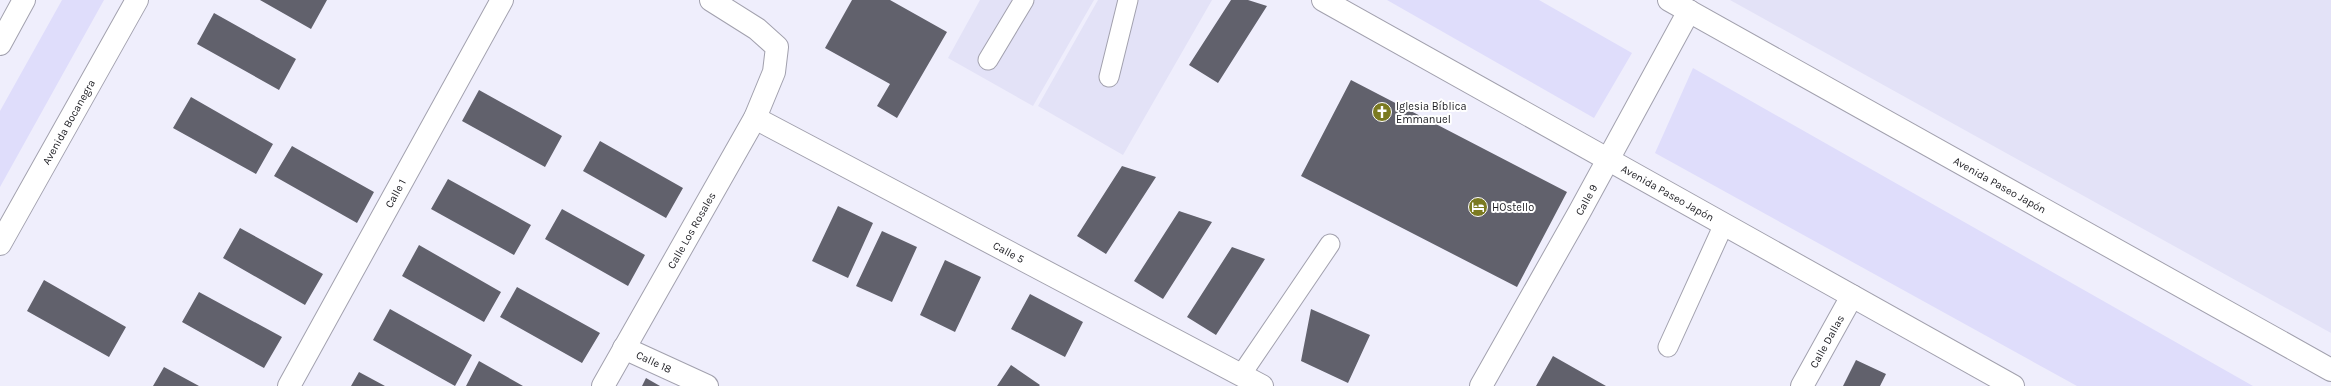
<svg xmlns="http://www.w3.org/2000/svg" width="2331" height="386" viewBox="0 0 2331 386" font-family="Karla,sans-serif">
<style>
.built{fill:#e3e2f7}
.green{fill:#dfddfb}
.building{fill:#61616c}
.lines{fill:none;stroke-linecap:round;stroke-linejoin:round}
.lane-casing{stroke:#a2a1ae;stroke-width:21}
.street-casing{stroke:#a2a1ae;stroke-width:24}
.secondary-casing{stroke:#a2a1ae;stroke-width:24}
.primary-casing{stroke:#a2a1ae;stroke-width:24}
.lane{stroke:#fff;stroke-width:19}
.street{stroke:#fff;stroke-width:22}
.secondary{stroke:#fff;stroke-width:22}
.primary{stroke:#fff;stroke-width:22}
.labels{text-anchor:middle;stroke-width:4;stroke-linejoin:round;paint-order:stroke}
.poi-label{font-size:11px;fill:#1c1c21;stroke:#fff;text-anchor:start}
.street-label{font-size:11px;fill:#1c1c21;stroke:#fff}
</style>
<rect width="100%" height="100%" fill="#efeefc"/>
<!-- built -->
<path class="built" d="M980,0H1094L1033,106L948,58Z
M1098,0H1212L1123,155L1038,106Z
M1730,0H2331V333Z"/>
<!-- green -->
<path class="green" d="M62,0H104L0,187V111Z
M1387,0H1539L1632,53L1594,118Z
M1693,68L2253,386H2077L1655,153Z"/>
<!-- building -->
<path class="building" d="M260,0H327L311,29Z
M852,0H890L947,32L897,118L877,106L890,84L825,48Z
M1231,0H1248L1267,6L1218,83L1189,65Z
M214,13L296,59L279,90L197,44Z
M1351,80L1567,192L1517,287L1301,176Z
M479,90L562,136L545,167L462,121Z
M191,97L273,144L256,174L173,128Z
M600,141L683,188L666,218L583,171Z
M292,146L374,192L357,223L274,176Z
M1122,166L1156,177L1106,254L1077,236Z
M448,179L531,225L514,255L431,209Z
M838,206L873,223L848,278L812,261Z
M562,209L645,255L628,286L545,239Z
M1179,211L1212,222L1163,299L1134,281Z
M240,228L323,274L305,305L223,258Z
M882,231L917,247L892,302L856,286Z
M419,245L501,292L484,322L402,276Z
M1232,247L1265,259L1216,335L1187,317Z
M945,260L981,277L955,332L920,315Z
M44,280L126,327L109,357L27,311Z
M517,287L600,333L582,363L500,317Z
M199,292L282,337L264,368L182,322Z
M1030,294L1083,322L1065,357L1011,329Z
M390,309L472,355L455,386L373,340Z
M1311,309L1370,335L1348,383L1301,361Z
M1553,356L1606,386H1536Z
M1856,360L1886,374L1880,386H1843Z
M479,361L523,386H466Z
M1011,365L1040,385L1039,386H997Z
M164,367L199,386H153Z
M359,372L385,386H351Z
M646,378L660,386H642Z"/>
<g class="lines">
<defs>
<path id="lane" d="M988,60L1024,0
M1109,77L1128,0
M1668,347L1724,224
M1241,375L1330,244"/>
<g id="street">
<path id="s1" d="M755,118L1262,386"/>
<path id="s2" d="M624,348L707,386"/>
<path id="s3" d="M289,386L502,0"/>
<path id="s4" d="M603,386L755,118L774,72L777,47L757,29L711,0"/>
<path id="s5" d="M1481,386L1580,211L1689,11"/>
<path id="s6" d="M1802,386L1852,296"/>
</g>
<g id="secondary">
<path d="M0,44L24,0"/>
<path id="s7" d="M0,244L137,0"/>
</g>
<g id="primary">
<path id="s8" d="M1323,0L2013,386"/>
<path id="s9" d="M1669,0L2331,370"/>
</g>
</defs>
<!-- lane casing -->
<use href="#lane" class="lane-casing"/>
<!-- street casing -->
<use href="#street" class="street-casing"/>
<!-- secondary casing -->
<use href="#secondary" class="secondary-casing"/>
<!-- primary casing -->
<use href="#primary" class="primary-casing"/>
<!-- lane -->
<use href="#lane" class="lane"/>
<!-- street -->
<use href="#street" class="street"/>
<!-- secondary -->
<use href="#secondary" class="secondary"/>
<!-- primary -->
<use href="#primary" class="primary"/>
</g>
<!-- icons -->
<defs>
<symbol id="church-disc" viewBox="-11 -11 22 22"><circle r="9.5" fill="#7b7a21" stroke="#fff"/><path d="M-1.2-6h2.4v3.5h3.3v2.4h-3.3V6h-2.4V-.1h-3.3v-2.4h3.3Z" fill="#fff"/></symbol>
<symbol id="hotel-disc" viewBox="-11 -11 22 22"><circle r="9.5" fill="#7b7a21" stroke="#fff"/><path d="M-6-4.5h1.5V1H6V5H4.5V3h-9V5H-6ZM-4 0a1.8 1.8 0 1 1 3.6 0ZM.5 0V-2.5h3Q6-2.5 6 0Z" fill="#fff"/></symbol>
</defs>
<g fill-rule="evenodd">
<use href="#church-disc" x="1371" y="101" width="22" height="22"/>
<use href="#hotel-disc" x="1467" y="196" width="22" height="22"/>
</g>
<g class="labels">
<!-- poi labels -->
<g class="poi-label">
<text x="1396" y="110">Iglesia Bíblica<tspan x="1396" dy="13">Emmanuel</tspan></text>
<text x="1492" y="211">HOstello</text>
</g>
<!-- street labels -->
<g class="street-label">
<text dy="4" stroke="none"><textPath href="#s7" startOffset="140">Avenida Bocanegra</textPath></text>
<text dy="4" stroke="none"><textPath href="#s9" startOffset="379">Avenida Paseo Japón</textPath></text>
<text dy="4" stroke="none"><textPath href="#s3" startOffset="220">Calle 1</textPath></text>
<text dy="4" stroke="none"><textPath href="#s8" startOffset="395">Avenida Paseo Japón</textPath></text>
<text dy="4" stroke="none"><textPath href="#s5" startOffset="214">Calle 9</textPath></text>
<text dy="4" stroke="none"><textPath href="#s4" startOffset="179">Calle Los Rosales</textPath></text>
<text dy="4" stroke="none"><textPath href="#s1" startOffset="287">Calle 5</textPath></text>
<text dy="4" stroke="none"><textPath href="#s6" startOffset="51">Calle Dallas</textPath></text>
<text dy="4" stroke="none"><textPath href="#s2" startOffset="33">Calle 18</textPath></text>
</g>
</g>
</svg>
